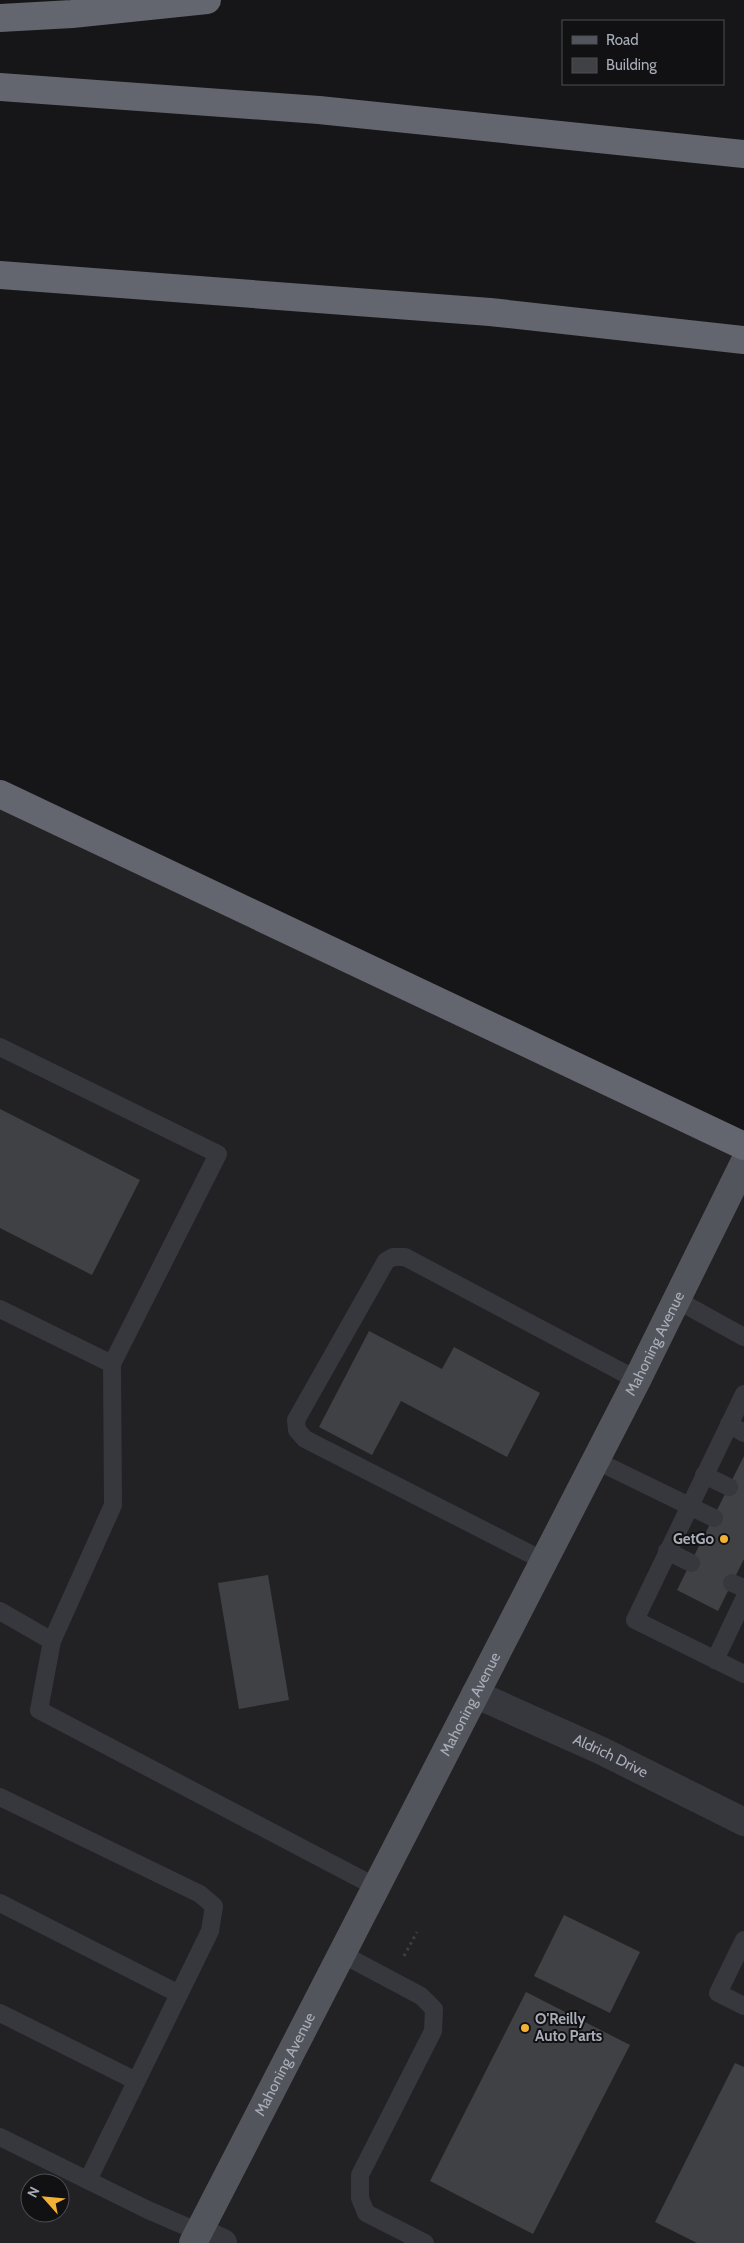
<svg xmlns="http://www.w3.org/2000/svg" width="744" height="2243" viewBox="0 0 744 2243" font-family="Cabin,sans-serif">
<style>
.built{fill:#222225;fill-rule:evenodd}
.building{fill:#404145}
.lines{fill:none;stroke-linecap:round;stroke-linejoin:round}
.path{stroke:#3d3f44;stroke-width:3;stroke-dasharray:2.5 4;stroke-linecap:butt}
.lane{stroke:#37383d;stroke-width:18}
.street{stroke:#37383d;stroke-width:28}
.primary{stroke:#53555c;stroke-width:28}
.highway{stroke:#63666e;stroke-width:28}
.poi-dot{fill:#f2b134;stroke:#111113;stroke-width:2}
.labels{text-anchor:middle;stroke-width:4;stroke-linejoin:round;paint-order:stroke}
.street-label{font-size:15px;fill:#a8adb8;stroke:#111113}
.poi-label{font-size:15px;font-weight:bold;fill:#a8adb8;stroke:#111113;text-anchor:end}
</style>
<rect width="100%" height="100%" fill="#161618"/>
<!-- built -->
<path class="built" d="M0,794L744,1146V2243H0ZM30,2183H60V2213H30Z"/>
<!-- building -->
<path class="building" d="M0,1109L140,1180L92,1275L0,1228Z
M369,1331L442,1369L454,1347L540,1393L507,1457L401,1401L372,1455L319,1427Z
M744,1456V1559L718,1611L677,1590Z
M268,1575L289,1700L239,1709L218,1583Z
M564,1915L640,1952L610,2013L534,1976Z
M526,1992L630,2045L533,2234L430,2181Z
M735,2063L744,2067V2243H697L655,2222Z"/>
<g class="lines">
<!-- path -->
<path class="path" d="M404,1956L417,1932"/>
<!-- lane -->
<path class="lane" d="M0,1047L218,1154L112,1364L113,1505L52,1641L39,1710L376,1887
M677,1300L744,1337
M0,1309L112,1364
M744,1394L635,1620L744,1674
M729,1424L744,1433
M595,1460L714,1518
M704,1475L729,1487
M667,1551L691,1563
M544,1561L305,1439L297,1430L296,1420L386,1261L393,1257H405L637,1380
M732,1583L744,1588
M0,1611L52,1641
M715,1660L744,1599
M0,1797L200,1894L214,1906L210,1931L88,2180
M0,1903L179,1994
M744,1940L718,1993L744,2006
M342,1954L421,1996L434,2009L433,2031L360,2175V2198L366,2213L425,2243
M0,2013L136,2081
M0,2137L148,2210L199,2232"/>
<!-- street -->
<g class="street">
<path id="s1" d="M475,1694L602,1751L744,1822"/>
<path d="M199,2232L223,2243"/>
</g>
<!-- primary -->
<path class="primary" id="s2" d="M193,2243L637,1380L744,1163"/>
<!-- highway -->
<path class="highway" d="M0,18L72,14L207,0
M0,87L319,110L744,154
M0,275L490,312L744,340
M0,794L744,1146"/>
</g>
<!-- markers -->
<g class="poi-dot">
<circle cx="724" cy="1539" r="5"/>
<circle cx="525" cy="2028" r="5"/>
</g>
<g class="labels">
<!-- street labels -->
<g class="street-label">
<text dy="5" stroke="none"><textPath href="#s2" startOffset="1011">Mahoning Avenue</textPath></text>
<text dy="5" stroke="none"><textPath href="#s2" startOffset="606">Mahoning Avenue</textPath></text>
<text dy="5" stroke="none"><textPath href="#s1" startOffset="149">Aldrich Drive</textPath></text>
<text dy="5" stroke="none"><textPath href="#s2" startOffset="201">Mahoning Avenue</textPath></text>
</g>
<!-- poi labels -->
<g class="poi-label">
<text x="714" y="1544">GetGo</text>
<text x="535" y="2024" text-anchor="start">O'Reilly<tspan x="535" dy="17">Auto Parts</tspan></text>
</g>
</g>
<!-- legend -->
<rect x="562" y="20" width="162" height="65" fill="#111113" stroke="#4d4f55"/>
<rect x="572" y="36" width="25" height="8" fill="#53555c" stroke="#4d4f55"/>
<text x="606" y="45" font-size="15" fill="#a8adb8">Road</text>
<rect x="572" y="58" width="25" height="15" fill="#404145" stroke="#4d4f55"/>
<text x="606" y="70" font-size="15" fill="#a8adb8">Building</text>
<!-- north arrow -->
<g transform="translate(45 2198) rotate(297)"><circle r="24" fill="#111113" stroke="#4d4f55"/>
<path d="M0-4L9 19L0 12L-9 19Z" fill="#f2b134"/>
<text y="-8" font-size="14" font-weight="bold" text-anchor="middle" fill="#a8adb8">N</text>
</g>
</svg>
